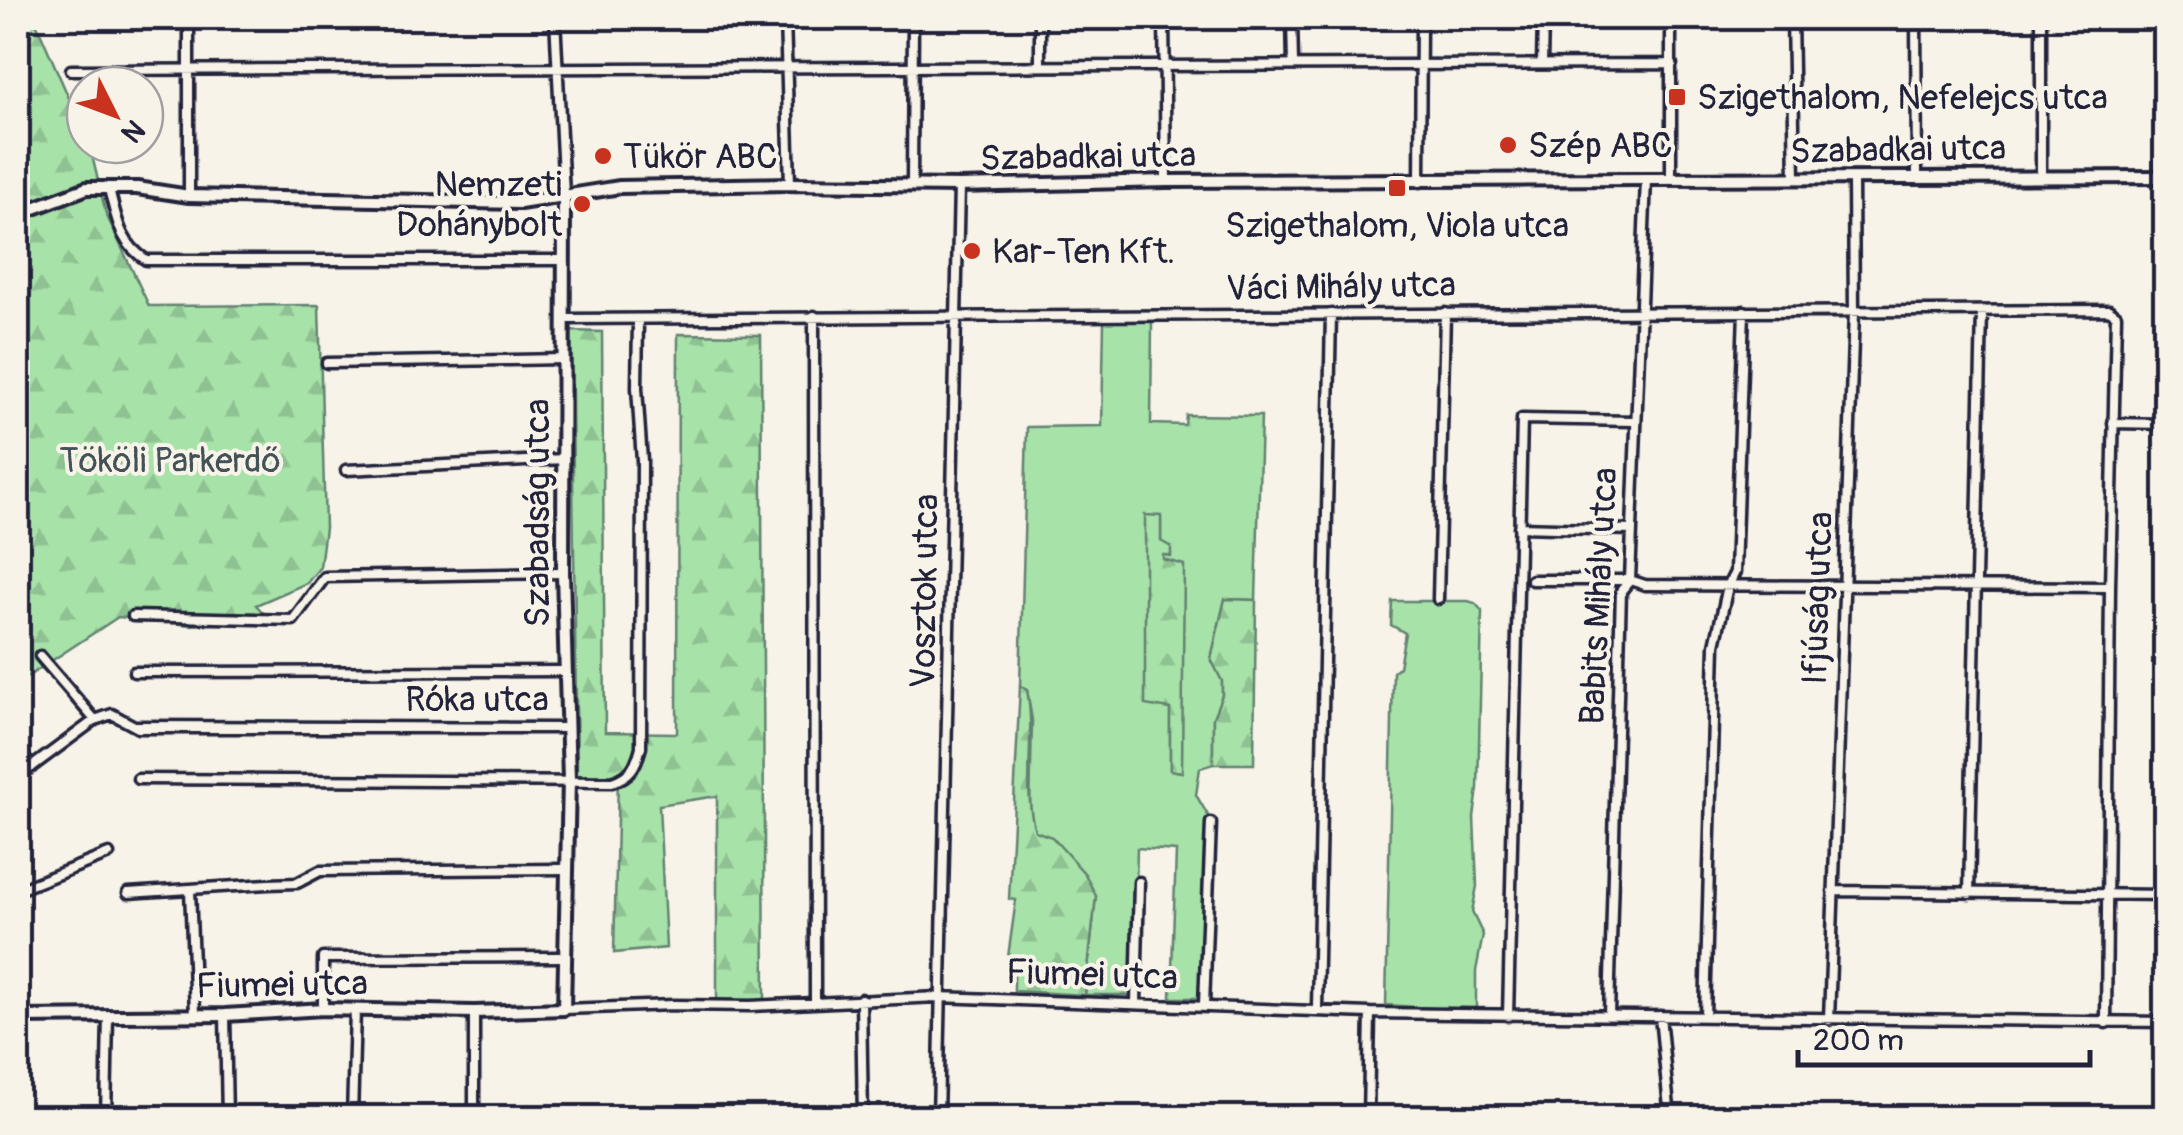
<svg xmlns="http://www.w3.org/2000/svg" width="2183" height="1135" viewBox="0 0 2183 1135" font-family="Pangolin,sans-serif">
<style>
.green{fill:#a7e2a8;stroke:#648272;stroke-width:2.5;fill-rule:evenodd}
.forest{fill:url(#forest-firs);stroke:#648272;stroke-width:2.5}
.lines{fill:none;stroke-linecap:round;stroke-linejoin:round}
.minor-casing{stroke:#22223b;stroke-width:15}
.tertiary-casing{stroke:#22223b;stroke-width:18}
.minor{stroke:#f7f3e8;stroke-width:8}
.tertiary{stroke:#f7f3e8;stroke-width:10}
.poi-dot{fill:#c8321e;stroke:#f7f3e8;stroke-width:4}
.labels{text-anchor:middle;stroke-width:8;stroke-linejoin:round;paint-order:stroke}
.poi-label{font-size:35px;fill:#22223b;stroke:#f7f3e8;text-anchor:start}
.street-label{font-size:35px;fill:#22223b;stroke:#f7f3e8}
.park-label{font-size:35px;fill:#435256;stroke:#f7f3e8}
</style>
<defs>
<pattern id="forest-firs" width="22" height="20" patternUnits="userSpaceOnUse" patternTransform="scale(2.5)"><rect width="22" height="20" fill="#a7e2a8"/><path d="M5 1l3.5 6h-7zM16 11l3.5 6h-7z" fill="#8fc292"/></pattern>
</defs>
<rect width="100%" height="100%" fill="#f7f3e8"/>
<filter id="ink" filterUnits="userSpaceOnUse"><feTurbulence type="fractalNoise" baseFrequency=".01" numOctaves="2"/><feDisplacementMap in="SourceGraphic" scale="20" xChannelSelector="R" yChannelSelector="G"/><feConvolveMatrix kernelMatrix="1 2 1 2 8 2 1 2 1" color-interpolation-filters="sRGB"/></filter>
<g filter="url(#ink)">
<!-- green -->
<path class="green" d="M1104,321L1152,322L1151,424L1185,425L1186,415L1261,416L1256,600L1225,599L1211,658L1222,681V695L1213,718V764L1200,768L1196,795L1209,817L1203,998H1171L1176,851L1137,848L1133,995H1085L1096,896L1035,831L1030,813L1032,720L1027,690L1020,686L1027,427L1102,426ZM1161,517V541L1182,772L1170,770V708L1145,704Z
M1392,601H1468L1475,603L1482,611L1478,789L1474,817L1477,886L1472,912L1483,935L1476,971V1011L1386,1005L1393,672L1399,667L1405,633L1391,625Z"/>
<!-- forest -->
<path class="forest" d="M18,18H34L85,135V145L90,147L106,214L149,306L319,305L325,528L320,567L307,583L256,605L271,621L190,625L118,617L18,683Z
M571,331L602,332L605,732L677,733L678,334L761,335L765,1000H717V796L659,805L666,948L614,953L618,776L577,775Z
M1145,515L1161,516V541L1171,547V556L1163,555V559L1184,565L1182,772L1170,770V709L1145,705Z
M1225,599L1256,600L1254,764H1213V718L1222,695V681L1211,659Z
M1020,686L1027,690C1036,737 1022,785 1035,831L1052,837L1085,874L1096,896L1085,995L1014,991V965L1007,964L1016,900L1009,899Z"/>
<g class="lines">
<defs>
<path id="minor" d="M189,18V196
M555,18L564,195
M785,18L790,184
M1040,18V65
M1164,18L1166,181
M1292,18L1293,64
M1671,18V179
M1792,18L1795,178
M1916,18L1917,176
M2041,18V175
M1542,64L1543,18
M71,70L1672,64
M2162,176L2163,18
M1420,182L1421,18
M912,185L913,18
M109,189C117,219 119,242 146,260H564
M814,316L815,1002
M566,319L2109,310L2116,315L2110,587L2106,1023
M327,363L564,359
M2113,423L2166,424
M346,470L564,459
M1519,527L1632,530
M1532,580H1630L1645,585L2110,587
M1438,599L1445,313
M133,616L293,620L325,577L563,573
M40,656L95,720
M134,672L565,671
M18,751L32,767
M18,777L95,720L112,714L138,728H565L137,726
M138,779L612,782C631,776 636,766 641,747L642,461L637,388L638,321
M18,890L109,854
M190,890L195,1013
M1833,891L2166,895
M128,893L268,884L297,883L320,871L566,869
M1969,894L1982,311
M861,999L863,1118
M1136,1003L1139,882
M1204,1005L1211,823
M323,1009V958L563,957
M564,1009L673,1005L751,1006L938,997L1370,1013L2166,1022
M1317,1009L1331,314
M474,1012V1118
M225,1015L227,1118
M1609,1015L1621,591L1630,580L1646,179
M1508,1016L1522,419L1634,421
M1660,1016L1670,1118
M1705,1016L1715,645L1728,586L1735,572L1744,311
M1829,1020L1854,312L1853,179
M474,1115L531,1117
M106,1118L108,1016
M352,1118L355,1010
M938,1118L959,186
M1368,1118L1370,1013"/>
<path id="tertiary" d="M18,214L87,188H137L189,196L520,203L620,187L790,184L959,186L1166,181L2166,177
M18,1017L225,1015L323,1009L474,1012L564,1009L569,780L563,573L564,195"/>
</defs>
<!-- minor casing -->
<use href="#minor" class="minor-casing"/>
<!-- tertiary casing -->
<use href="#tertiary" class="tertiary-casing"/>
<!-- minor -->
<use href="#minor" class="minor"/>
<!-- tertiary -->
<use href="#tertiary" class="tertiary"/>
</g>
</g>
<!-- markers -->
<g class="poi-dot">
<rect x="1667" y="87" width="20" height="20" rx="5"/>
<circle cx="1508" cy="145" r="10"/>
<circle cx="603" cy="156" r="10"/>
<rect x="1387" y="178" width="20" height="20" rx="5"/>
<circle cx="582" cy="204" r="10"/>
<circle cx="972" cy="251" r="10"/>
</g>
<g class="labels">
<!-- poi labels -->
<g class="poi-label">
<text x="1697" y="109">Szigethalom, Nefelejcs utca</text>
<text x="1528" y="157">Szép ABC</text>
<text x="623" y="168">Tükör ABC</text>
<text x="562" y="196" text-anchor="end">Nemzeti<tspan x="562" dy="40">Dohánybolt</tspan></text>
<text x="1397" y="237" text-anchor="middle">Szigethalom, Viola utca</text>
<text x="992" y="263">Kar-Ten Kft.</text>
</g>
<!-- street labels -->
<g class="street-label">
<text transform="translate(1898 149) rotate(-1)" y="12">Szabadkai utca</text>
<text transform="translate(1088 156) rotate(-1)" y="12">Szabadkai utca</text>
<text transform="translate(1341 286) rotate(-1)" y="12">Váci Mihály utca</text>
<text transform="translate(537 513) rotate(-90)" y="12">Szabadság utca</text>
<text transform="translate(924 591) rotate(-89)" y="12">Vosztok utca</text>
<text transform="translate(1598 596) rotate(-87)" y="12">Babits Mihály utca</text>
<text transform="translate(1817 598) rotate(-88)" y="12">Ifjúság utca</text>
<text x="477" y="711">Róka utca</text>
<text transform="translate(1092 974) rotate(2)" y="12">Fiumei utca</text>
<text transform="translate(282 984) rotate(-1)" y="12">Fiumei utca</text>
</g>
<!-- park labels -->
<g class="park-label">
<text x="170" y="472">Tököli Parkerdő</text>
</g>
</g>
<!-- margin -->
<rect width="2183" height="1135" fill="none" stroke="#f7f3e8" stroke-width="60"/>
<rect x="30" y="30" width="2123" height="1075" fill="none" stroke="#22223b" stroke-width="4" filter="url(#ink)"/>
<!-- north arrow -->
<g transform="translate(115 115) rotate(132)"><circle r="48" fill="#f7f3e8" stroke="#a29fa3" stroke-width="2.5"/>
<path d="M0-8L18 38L0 25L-18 38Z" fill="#c8321e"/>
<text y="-15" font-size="28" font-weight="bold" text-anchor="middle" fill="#22223b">N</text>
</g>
<!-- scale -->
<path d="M1798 1050v15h292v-15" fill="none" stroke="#22223b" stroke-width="5"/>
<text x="1813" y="1050" font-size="30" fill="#22223b" stroke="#f7f3e8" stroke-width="8" paint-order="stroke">200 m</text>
</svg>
